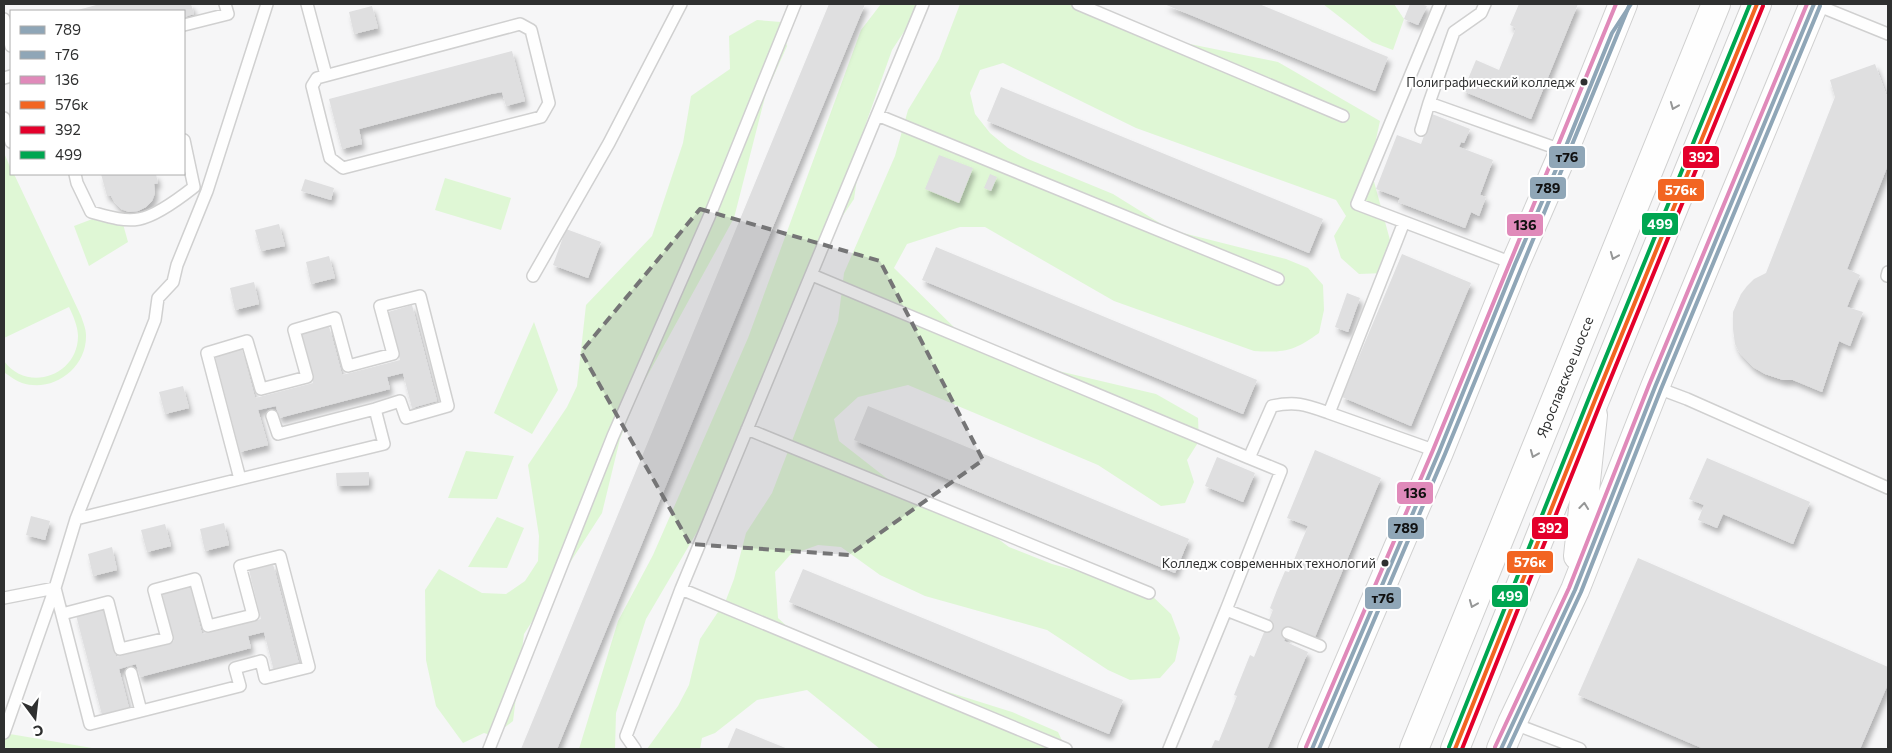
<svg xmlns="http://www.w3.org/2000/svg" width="1892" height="753" viewBox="0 0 1892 753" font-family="Commissioner,sans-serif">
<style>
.green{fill:#dff7d5}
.building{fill:#dfdfe0;filter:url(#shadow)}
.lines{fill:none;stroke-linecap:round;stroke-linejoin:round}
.lane-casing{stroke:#d0d0d0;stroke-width:14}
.secondary-casing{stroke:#d0d0d0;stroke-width:30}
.primary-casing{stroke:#d0d0d0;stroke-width:30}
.lane{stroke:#fefefe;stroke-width:11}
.secondary{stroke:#fefefe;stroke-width:28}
.primary{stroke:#fefefe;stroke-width:28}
.bus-1-casing{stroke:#fff;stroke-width:8}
.bus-2-casing{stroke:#fff;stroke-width:8}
.bus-3-casing{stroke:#fff;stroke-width:8}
.bus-4-casing{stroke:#fff;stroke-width:8}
.bus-5-casing{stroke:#fff;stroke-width:8}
.bus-6-casing{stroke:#fff;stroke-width:8}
.bus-1{stroke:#8fa6b7;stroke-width:4}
.bus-2{stroke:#8fa6b7;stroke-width:4}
.bus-3{stroke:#e08aba;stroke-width:4}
.bus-4{stroke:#f26522;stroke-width:4}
.bus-5{stroke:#e4002b;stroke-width:4}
.bus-6{stroke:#00a651;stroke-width:4}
.oneway{stroke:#969797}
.marked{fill:#757576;fill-opacity:0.2;stroke:#757576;stroke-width:4;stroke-dasharray:10 6;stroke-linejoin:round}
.bus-dot{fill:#2f3030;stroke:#fff;stroke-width:2}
.labels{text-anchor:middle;stroke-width:4;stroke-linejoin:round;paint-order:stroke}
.bus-label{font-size:13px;fill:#2f3030;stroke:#fff;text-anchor:end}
.street-label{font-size:14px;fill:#2f3030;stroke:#fff}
.line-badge{stroke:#fff;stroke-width:2}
.badge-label{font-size:14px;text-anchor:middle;font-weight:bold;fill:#fff}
.pale-badge-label{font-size:14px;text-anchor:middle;font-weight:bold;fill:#111}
</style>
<defs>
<filter id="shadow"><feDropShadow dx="3" dy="5.5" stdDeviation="2.5" flood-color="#0004"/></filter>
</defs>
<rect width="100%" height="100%" fill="#f6f6f7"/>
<!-- green -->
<path class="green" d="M881,4H918L919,9L892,50L865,126L854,199L811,263L747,429L745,450L646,619L616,713L615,749H579L618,621L653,555L748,338L861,30Z
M960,4H1095L1157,35L1180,42L1278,62L1380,121L1370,167L1393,251L1385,273L1359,274L1341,258L1334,236L1346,216L1336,200L1136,128L1003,63L980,70L970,93L975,114L990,133L1008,148L1028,159L1113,194L1171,230L1286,259L1308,268L1323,285L1324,310L1319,333C1294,351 1284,353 1254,351L1114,301L985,227H960L907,244L894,268L969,342L990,355L1156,394L1198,418L1199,441L1187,460L1194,482L1185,503L1161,506L1098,465L908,385L858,397L834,419L839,441L894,484L978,524L1009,547L1052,564L1129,585L1149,593L1171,614L1180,638L1175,661L1160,678L1130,680L1108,670L1047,630L925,596L880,575L841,547L818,545L790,555L775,572L778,618L794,633L859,664L1012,712L1058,732L1066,749H880L807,690L757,700L715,733L702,738L700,749H647L678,706L689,685L700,639L726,600L734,579L746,533L772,493L838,321L844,273L895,156L908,110L939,59Z
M1323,4H1394L1404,19L1393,50L1372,42Z
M757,20L781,22L787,46L766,93L734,218L639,391L620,439L602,513L524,634L513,721L494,736L484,733L463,743L436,706L426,660L425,590L439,569L482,593L506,594L525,581L538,561L539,536L528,465L567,407L577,386L586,305L652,236L683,143L691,96L730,69L729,36Z
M4,153L11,169V174H14L81,316C83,322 86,329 86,335C87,368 53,393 22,383C16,381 10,376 5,373L4,361C27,393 78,376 78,336C78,327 73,315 69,307L4,338Z
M445,178L511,198L501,230L435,210Z
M95,218L123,224L128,242L89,266L74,226Z
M534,322L558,390L532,434L494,413Z
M466,451L514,456L497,499L448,498Z
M497,517L524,528L507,568L468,567Z
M4,733L98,749H4Z"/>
<!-- building -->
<path class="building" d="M100,4H191L194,14L184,17V11H74Z
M829,4H865L557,749H521Z
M1164,4H1259L1388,57L1375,91Z
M1410,4H1421L1427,6L1418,25L1404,19Z
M1519,4H1578L1531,119L1463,91L1476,60L1499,70L1516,28L1510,25Z
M372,6L378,28L354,34L349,12Z
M512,51L525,101L506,106L502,92L491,94L359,129L362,144L342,149L329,99Z
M1875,64L1886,94L1888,95V165L1847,269L1860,275L1847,307L1863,312L1850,346L1839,341L1822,392L1793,380H1783L1765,374L1753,367L1739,352L1735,344L1733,329V312L1741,294L1747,286L1754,279L1766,273L1835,97L1830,80Z
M1001,87L1323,219L1309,253L987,121Z
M1432,114L1470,129L1464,143L1461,142L1459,147L1493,160L1480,195L1486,197L1479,216L1471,212L1465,228L1398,202L1400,198L1376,189L1397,135L1421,144Z
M939,155L973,168L959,203L925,189Z
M101,174H156L158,183L154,184L155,193L152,201L146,207L138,211L129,212L121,209L115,203L111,196H107Z
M990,174L997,177L991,191L984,188Z
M305,179L334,188L331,200L301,191Z
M279,224L285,246L261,251L255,230Z
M566,229L601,242L588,278L553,265Z
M936,247L1257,380L1243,414L922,280Z
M1402,254L1471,283L1411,426L1342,397Z
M329,256L335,278L311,284L306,262Z
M254,282L259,304L235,310L230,288Z
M1347,293L1360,298L1348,332L1335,327Z
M412,305L437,401L412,408L403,373L387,377L390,389L279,418L276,406L258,410L268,445L240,452L215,356L242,349L255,398L313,383L301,334L329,326L342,375L400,360L388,312Z
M183,386L189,408L165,414L159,392Z
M868,406L1189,539L1175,573L854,440Z
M1315,450L1381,478L1315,637L1290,627L1284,641L1308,652L1267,749H1211L1215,740L1219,741L1237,696L1234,695L1250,655L1254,657L1273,610L1270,608L1277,590L1285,571L1289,572L1308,526L1287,518Z
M1217,457L1255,473L1243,502L1205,486Z
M1707,458L1810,502L1793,544L1723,514L1717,528L1698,520L1704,505L1689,499Z
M369,472V485L337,486L336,473Z
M31,516L50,521L45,540L26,535Z
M224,523L229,545L205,551L200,529Z
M165,524L171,546L147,552L141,530Z
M112,547L117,570L93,576L88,554Z
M1638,558L1888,667V684L1860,749H1704L1578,695Z
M273,564L299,664L274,671L264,632L248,636L251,648L140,677L136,664L119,669L129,708L102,715L76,615L103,608L116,657L174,641L162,593L190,585L202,634L261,619L249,570Z
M803,569L1123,700L1109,734L789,602Z
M736,728L788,749H727Z"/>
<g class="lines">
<defs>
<path id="lane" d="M307,4L326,75
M1078,4L1343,116
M1440,4L1357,204L1515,264
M1485,4L1481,13L1454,32L1429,103L1564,151
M1814,4L1888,34
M4,19L11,46
M520,24L531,30L549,103L541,117L343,168L330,158L312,86L317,78Z
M184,25L228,14L225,4
M4,78L11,76
M877,115L1278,279
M4,118L11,142
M1421,130L1429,103
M184,140L194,187
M75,174L77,183L91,212C106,216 123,222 139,219C156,216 180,198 194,187
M1888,272L1887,276H1888
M812,275L1249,458
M533,276L609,143L681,4
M1655,387L1687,399L1888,488
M1329,413L1439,452
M747,429L1149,593
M240,479L207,353L247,341L261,389L307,377L294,330L335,318L348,366L393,354L380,306L420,296L448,406L406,418L400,401L375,409L278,434L272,416
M76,519L384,444L375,409
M681,589L1066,749
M4,598L55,588L90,724L240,686L235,668L261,661L265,678L309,667L280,556L240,566L253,615L208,626L195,579L154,590L167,638L120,649L108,602L62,614
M1226,610L1281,471L1249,458L1272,406C1297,401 1306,405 1329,413L1404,222
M1288,633L1320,646
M131,673L141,711
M1512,723L1580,749
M4,733L55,588L76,519L155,320L158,298L173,282L177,265L207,191L267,4
M489,749L613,436L709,217L795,4
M635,749L626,736L681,589L923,4
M1169,749L1226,610L1267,626"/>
<path id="secondary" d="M1578,556L1593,415
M1312,749L1439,452L1515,264L1564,151L1623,4
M1501,749L1512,723L1575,590L1655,387L1814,4"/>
<path id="primary" d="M1414,749L1716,4
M1455,749L1595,400L1757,4"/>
</defs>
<!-- lane casing -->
<use href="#lane" class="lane-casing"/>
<!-- secondary casing -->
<use href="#secondary" class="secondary-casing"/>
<!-- primary casing -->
<use href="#primary" class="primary-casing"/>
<!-- lane -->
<use href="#lane" class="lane"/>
<!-- secondary -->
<use href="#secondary" class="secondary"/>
<!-- primary -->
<use href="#primary" class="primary"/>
<defs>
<path id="bus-1" d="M1312,749L1439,452L1515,264L1564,151L1612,33L1631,4
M1501,749L1575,590L1655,387L1814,4"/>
<path id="bus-2" d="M1319,749L1445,454L1629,6
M1508,749L1581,592L1661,389L1820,6"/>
<path id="bus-3" d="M1306,747L1433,450L1616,4
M1495,747L1569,588L1649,385L1807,4"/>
<path id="bus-4" d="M1455,749L1595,400L1757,4"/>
<path id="bus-5" d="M1462,749L1601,402L1763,6"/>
<path id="bus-6" d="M1449,747L1589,398L1750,4"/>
</defs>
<!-- bus-1 casing -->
<use href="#bus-1" class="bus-1-casing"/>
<!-- bus-2 casing -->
<use href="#bus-2" class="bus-2-casing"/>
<!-- bus-3 casing -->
<use href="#bus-3" class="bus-3-casing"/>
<!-- bus-4 casing -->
<use href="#bus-4" class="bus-4-casing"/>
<!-- bus-5 casing -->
<use href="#bus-5" class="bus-5-casing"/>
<!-- bus-6 casing -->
<use href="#bus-6" class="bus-6-casing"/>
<!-- bus-1 -->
<use href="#bus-1" class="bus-1"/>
<!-- bus-2 -->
<use href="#bus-2" class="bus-2"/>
<!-- bus-3 -->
<use href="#bus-3" class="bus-3"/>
<!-- bus-4 -->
<use href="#bus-4" class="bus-4"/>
<!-- bus-5 -->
<use href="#bus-5" class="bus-5"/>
<!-- bus-6 -->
<use href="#bus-6" class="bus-6"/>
</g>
<!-- one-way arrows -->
<defs><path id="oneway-chevron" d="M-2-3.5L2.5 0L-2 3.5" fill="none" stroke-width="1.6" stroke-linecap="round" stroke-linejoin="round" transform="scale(1.25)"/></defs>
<g class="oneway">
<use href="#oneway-chevron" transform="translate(1674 106) rotate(112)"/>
<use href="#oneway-chevron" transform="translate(1614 256) rotate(112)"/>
<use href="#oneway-chevron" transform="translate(1534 454) rotate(112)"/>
<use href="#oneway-chevron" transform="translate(1584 506) rotate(-84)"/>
<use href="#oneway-chevron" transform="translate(1473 604) rotate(112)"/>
</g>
<!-- marked area -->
<path class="marked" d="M700,209L880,261L983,460L849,555L690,544L581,352Z"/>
<!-- markers -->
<g class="bus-dot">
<circle cx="1584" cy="82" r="4.5"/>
<circle cx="1385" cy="563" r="4.5"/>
</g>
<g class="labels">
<!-- bus labels -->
<g class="bus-label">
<text x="1575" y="87">Полиграфический колледж</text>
<text x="1376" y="568">Колледж современных технологий</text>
</g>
<!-- street labels -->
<g class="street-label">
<text transform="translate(1565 377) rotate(-68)" y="5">Ярославское шоссе</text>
</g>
</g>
<g class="line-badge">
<rect x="1682" y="145" width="38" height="24" rx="5" fill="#e4002b"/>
<rect x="1548" y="145" width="38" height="24" rx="5" fill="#8fa6b7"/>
<rect x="1529" y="176" width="38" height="24" rx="5" fill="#8fa6b7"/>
<rect x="1657" y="178" width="48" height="24" rx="5" fill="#f26522"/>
<rect x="1641" y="212" width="38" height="24" rx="5" fill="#00a651"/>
<rect x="1506" y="213" width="38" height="24" rx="5" fill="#e08aba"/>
<rect x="1396" y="481" width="38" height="24" rx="5" fill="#e08aba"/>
<rect x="1387" y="516" width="38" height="24" rx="5" fill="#8fa6b7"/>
<rect x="1531" y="516" width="38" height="24" rx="5" fill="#e4002b"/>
<rect x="1506" y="550" width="48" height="24" rx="5" fill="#f26522"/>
<rect x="1491" y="584" width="38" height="24" rx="5" fill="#00a651"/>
<rect x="1364" y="586" width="38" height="24" rx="5" fill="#8fa6b7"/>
</g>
<g class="badge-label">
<text x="1701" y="162">392</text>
<text x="1681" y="195">576к</text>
<text x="1660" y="229">499</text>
<text x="1550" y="533">392</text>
<text x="1530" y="567">576к</text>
<text x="1510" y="601">499</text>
</g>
<g class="pale-badge-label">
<text x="1567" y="162">т76</text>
<text x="1548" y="193">789</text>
<text x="1525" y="230">136</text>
<text x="1415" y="498">136</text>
<text x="1406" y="533">789</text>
<text x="1383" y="603">т76</text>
</g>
<!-- border -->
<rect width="1892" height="753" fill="none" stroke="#2f3030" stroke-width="10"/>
<!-- legend -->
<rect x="10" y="10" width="175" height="165" fill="#ffffff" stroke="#acacac"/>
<rect x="20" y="26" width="25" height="8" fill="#8fa6b7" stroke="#acacac"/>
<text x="55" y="35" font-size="15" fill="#2f3030">789</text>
<rect x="20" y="51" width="25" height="8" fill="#8fa6b7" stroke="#acacac"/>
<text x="55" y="60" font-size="15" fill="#2f3030">т76</text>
<rect x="20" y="76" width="25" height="8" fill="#e08aba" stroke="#acacac"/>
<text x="55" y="85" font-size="15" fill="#2f3030">136</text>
<rect x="20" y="101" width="25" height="8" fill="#f26522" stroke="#acacac"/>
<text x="55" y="110" font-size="15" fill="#2f3030">576к</text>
<rect x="20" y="126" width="25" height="8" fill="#e4002b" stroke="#acacac"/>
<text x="55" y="135" font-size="15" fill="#2f3030">392</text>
<rect x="20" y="151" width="25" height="8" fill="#00a651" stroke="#acacac"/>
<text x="55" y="160" font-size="15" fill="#2f3030">499</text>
<!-- north arrow -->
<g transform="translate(35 718) rotate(165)" stroke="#ffffff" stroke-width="4" paint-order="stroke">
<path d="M0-4L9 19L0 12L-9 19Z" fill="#2f3030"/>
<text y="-8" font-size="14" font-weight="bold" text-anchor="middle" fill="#2f3030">С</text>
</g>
</svg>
